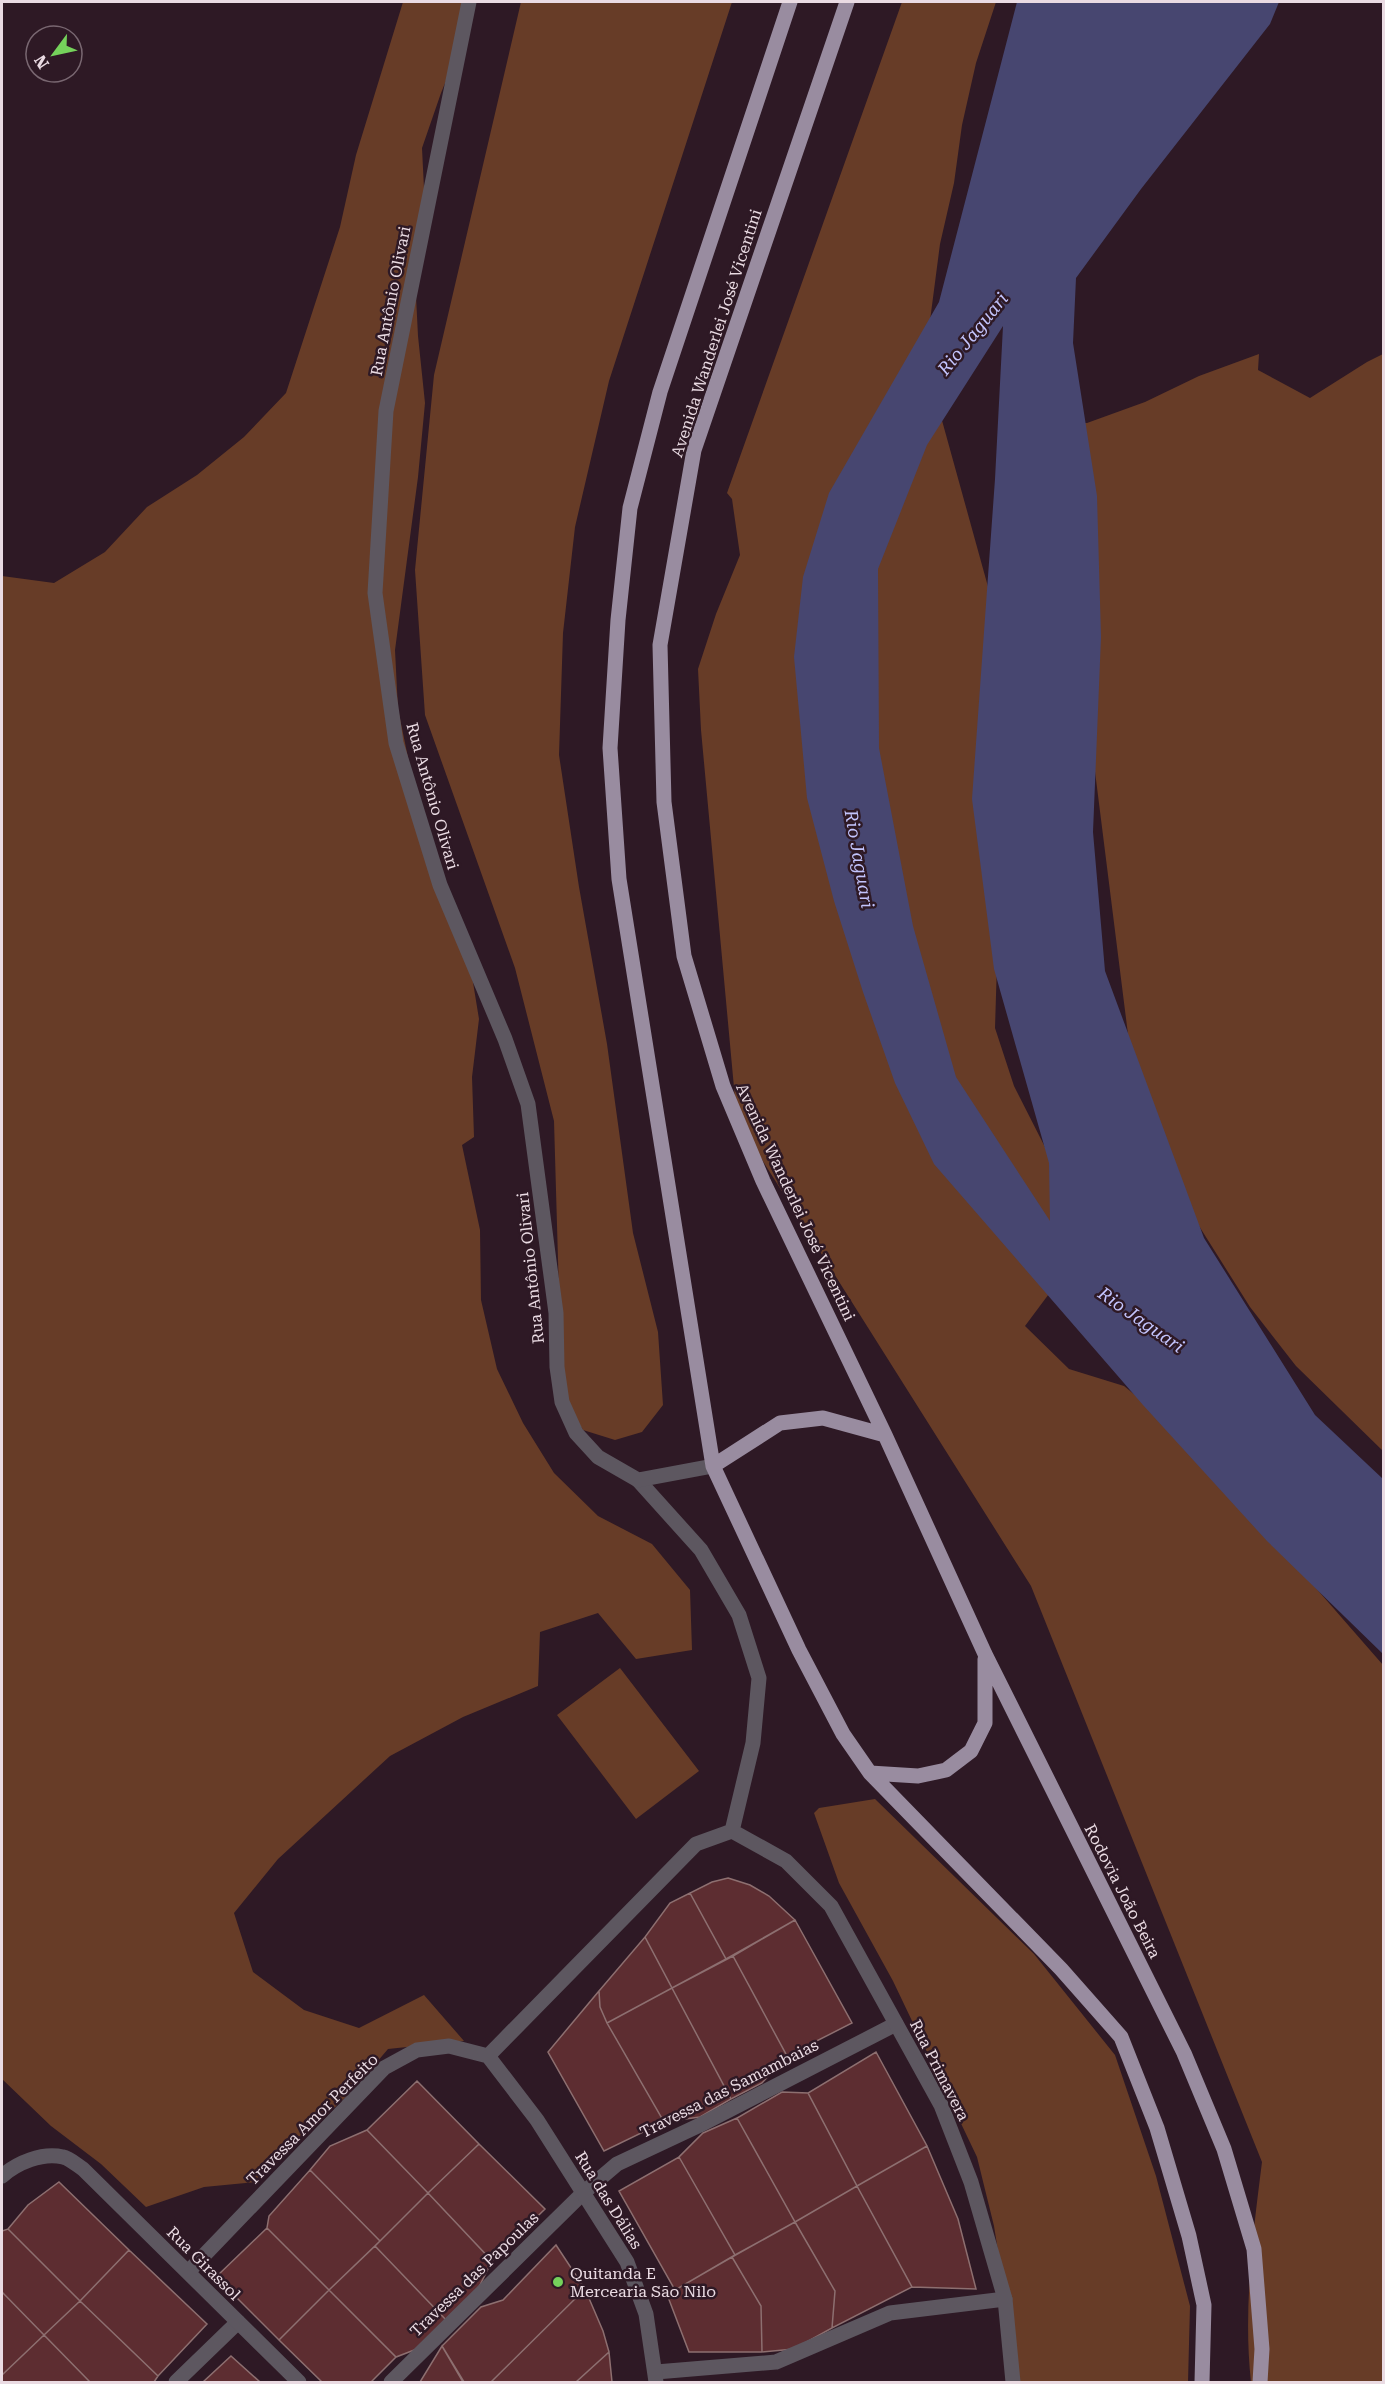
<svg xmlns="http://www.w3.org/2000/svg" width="1385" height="2384" viewBox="0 0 1385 2384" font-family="'Roboto Serif',serif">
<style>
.green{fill:#673c27}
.water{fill:#474670;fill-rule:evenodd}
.building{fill:#5d2d31;stroke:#8d6f70;stroke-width:1.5}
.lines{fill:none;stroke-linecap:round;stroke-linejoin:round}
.service{stroke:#5d5760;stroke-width:15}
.minor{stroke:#5d5760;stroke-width:15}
.tertiary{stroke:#5d5760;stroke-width:15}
.primary{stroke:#998ca0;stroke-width:15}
.poi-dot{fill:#75d25b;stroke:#2e1925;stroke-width:2}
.labels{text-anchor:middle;stroke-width:5;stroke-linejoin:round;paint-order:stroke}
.street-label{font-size:16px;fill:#eadbe3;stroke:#2e1925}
.poi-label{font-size:16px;fill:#eadbe3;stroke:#2e1925;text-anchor:start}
.water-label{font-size:18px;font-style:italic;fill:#c3c4fd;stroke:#2e1925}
</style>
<rect width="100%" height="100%" fill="#2e1925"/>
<!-- green -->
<path class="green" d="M403,2H469L465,34L441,93L422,148L425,209L415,276L418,336L425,403L418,477L395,650L398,709L411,772L470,964L479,1019L472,1077L474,1137L462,1145L480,1230L481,1300L497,1369L523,1423L554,1473L598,1516L652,1544L690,1590L692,1650L636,1659L598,1613L540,1632L538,1686L463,1717L390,1756L278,1859L234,1913L253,1972L304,2010L359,2028L424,1995L464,2041L388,2049L353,2090L257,2182L204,2187L146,2207L101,2164L51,2126L2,2079V576L54,583L105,552L147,507L197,475L244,437L286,393L340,227L356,155Z
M521,2H732L609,381L575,527L563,633L559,755L579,887L607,1044L633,1233L658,1332L663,1405L642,1432L615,1440L583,1430L562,1398L554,1121L515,968L425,715L415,570L434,375Z
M902,2H996L976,63L962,125L954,183L940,244L925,359L1008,659L1006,669L995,1028L1014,1086L1048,1153L1063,1275L1025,1326L1069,1369L1124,1386L1179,1431L1383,1665V2382H1251C1243,2310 1253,2234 1262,2162L1031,1586L737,1120L701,730L698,669L716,614L740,555L732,499L727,493Z
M1259,354L1258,370L1310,398L1367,362L1383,354V1451L1296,1366L1250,1307L1155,1156L1136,1098L1055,453L1057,423H1087L1145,402L1199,376Z
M620,1668L699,1771L636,1819L557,1715Z
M875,1799L1034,1954L1115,2055L1156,2176L1190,2306L1188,2382H1011L1003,2282L994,2226L977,2157L893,1981L839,1883L814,1813L819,1808Z"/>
<!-- water -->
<path class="water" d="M1017,2H1279L1270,24L1141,189L1076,278L1073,343L1097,496L1101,637L1093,832L1105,971L1204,1238L1315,1415L1383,1479V1654L1267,1541L1143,1405L934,1164L895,1083L863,992L834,901L807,798L794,657L803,577L829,493L939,302ZM1003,326L995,479L972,799L994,969L1049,1163L1050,1221L956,1077L913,926L879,748L878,569L927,445Z"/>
<!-- building -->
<path class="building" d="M728,1878L750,1885L769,1896L795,1920L726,1959L690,1893L712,1882Z
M690,1893L726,1959L672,1988L645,1937L670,1903Z
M795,1920L852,2023L787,2056L733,1956Z
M645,1937L672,1988L607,2023L600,2007L599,1991Z
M733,1956L787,2056L762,2083L731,2099L672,1988Z
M672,1988L731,2099L700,2117L664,2122L607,2023Z
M599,1991L600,2007L607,2023L664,2122L604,2151L548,2052Z
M876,2052L927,2146L857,2186L808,2093Z
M417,2081L479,2144L428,2193L367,2130Z
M782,2092L808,2093L857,2186L795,2222L737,2118Z
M737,2118L795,2222L735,2255L679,2157L703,2133Z
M367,2130L428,2193L380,2241L310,2170L330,2146Z
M479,2144L545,2209L492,2261L428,2193Z
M927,2146L958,2219L976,2289L912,2287L857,2186Z
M679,2157L735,2255L675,2290L619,2191Z
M310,2170L380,2241L329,2290L267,2228L269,2216Z
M59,2182L129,2250L80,2301L8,2229L28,2205Z
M857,2186L912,2287L832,2328L835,2291L795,2222Z
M428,2193L492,2261L472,2301L448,2322L375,2246Z
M795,2222L835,2291L832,2328L794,2349L762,2352L761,2306L732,2257Z
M267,2228L329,2290L279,2340L216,2277Z
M8,2229L80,2301L44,2335L2,2292V2231Z
M556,2245L585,2289L491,2382H464L442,2346L481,2307L503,2300Z
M375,2246L448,2322L422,2347L396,2357L329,2290Z
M129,2250L207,2324L158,2376L80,2301Z
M732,2257L761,2306L762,2352H689L668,2297L675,2290Z
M585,2289L603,2331L609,2352L576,2382H491Z
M329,2290L396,2357L371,2382H322L279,2340Z
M2,2292L44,2335L2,2375Z
M80,2301L158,2376L154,2382H90L44,2335Z
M44,2335L90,2382H2V2375Z
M442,2346L463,2382H464H420Z
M609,2352L612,2382H576Z
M231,2356L260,2382H203Z"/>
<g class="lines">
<!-- service -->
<path class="service" d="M656,2372L776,2362L890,2313L1005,2299
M176,2382L238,2322
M391,2382L583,2193L617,2164L700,2125L896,2024"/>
<!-- minor -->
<path class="minor" d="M638,1480L701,1550L739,1615L759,1678L753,1743L732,1831
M732,1831L786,1861L831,1906L941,2105L971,2182L1005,2299L1013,2382
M488,2056L537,2120L627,2262L646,2314L656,2382
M488,2056L696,1844L732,1831
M2,2176C17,2163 42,2152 63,2157C69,2158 77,2165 83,2169L299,2382
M188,2272L384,2068L417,2050L449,2046L488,2056"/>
<!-- tertiary -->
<path class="tertiary" d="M469,2L386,411L375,593L396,743L440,885L505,1039L528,1104L556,1313L557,1367L562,1402L576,1433L598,1457L638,1480L713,1466"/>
<!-- primary -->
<path class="primary" d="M790,2L660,392L630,508L618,620L610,748L619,879L713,1466L799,1650L843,1734L870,1773L1061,1969L1121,2037L1157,2128L1189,2236L1204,2305L1202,2382
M847,2L694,450L660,645L664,802L684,956L723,1086L763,1181L885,1435L985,1654L1184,2053L1224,2149L1254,2249L1262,2349L1260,2382
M713,1466L780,1423L823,1418L885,1435
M870,1773L918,1776L946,1770L971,1751L985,1723V1659"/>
</g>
<!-- markers -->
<circle class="poi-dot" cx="558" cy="2282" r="6"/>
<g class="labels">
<!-- street labels -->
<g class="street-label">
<text transform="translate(390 301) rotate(-79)" y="6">Rua Antônio Olivari</text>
<text transform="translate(716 333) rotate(-72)" y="6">Avenida Wanderlei José Vicentini</text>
<text transform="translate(433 796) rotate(74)" y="6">Rua Antônio Olivari</text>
<text transform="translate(796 1202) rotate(65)" y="6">Avenida Wanderlei José Vicentini</text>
<text transform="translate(530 1268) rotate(-96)" y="6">Rua Antônio Olivari</text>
<text transform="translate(1123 1891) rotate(63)" y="6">Rodovia João Beira</text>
<text transform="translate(940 2070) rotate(63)" y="6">Rua Primavera</text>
<text transform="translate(729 2088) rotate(-27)" y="6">Travessa das Samambaias</text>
<text transform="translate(312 2119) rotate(-45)" y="6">Travessa Amor Perfeito</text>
<text transform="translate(609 2200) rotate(58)" y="6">Rua das Dálias</text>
<text transform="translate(204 2263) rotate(45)" y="6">Rua Girassol</text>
<text transform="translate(474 2274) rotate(-44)" y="6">Travessa das Papoulas</text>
</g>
<!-- poi labels -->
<g class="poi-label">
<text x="570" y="2279">Quitanda E<tspan x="570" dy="18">Mercearia São Nilo</tspan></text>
</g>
<!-- water labels -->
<g class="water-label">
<text transform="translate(973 334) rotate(-51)" y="6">Rio Jaguari</text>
<text transform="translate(859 859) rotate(80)" y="6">Rio Jaguari</text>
<text transform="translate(1141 1320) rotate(35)" y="6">Rio Jaguari</text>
</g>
</g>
<!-- border -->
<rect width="1385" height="2384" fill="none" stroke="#eadbe3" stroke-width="6"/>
<!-- north arrow -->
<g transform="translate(54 54) rotate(237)"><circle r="28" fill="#2e1925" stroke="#796771" stroke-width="1.5"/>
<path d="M0-4.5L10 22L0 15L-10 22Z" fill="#75d25b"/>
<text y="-9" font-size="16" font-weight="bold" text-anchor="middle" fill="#eadbe3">N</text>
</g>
</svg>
